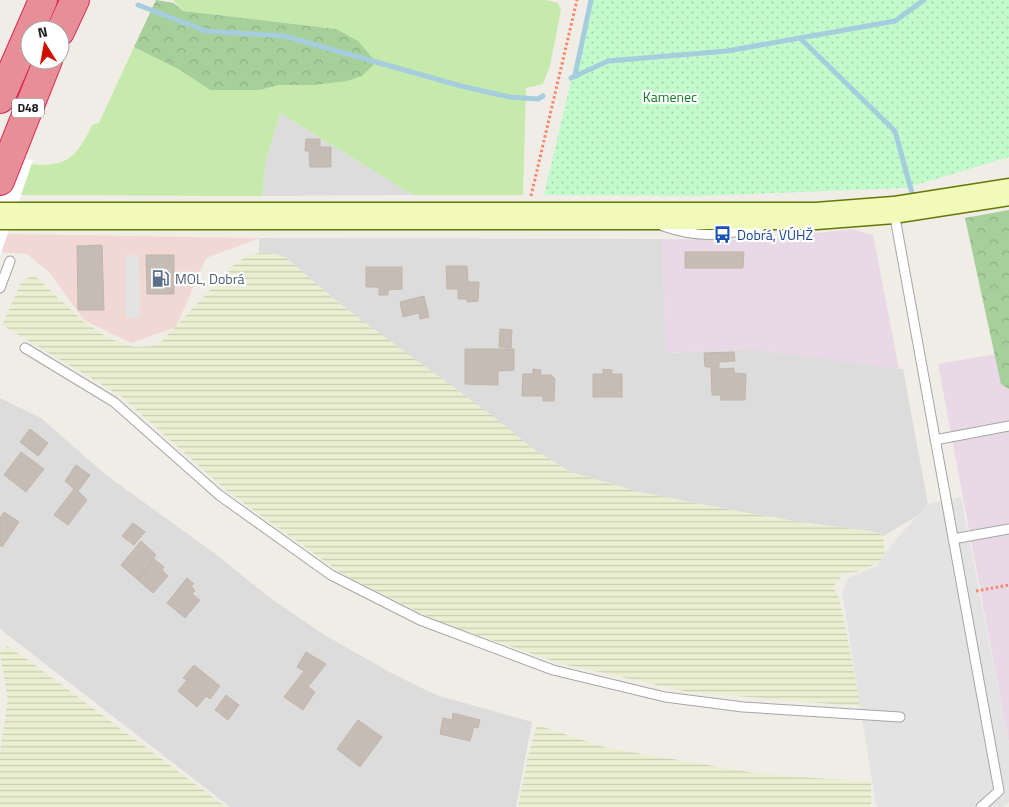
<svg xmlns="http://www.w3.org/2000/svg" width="1009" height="807" viewBox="0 0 1009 807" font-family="'Titillium Web',sans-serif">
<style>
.residential{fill:#dddcdc}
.commercial{fill:#f1d8d5}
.industrial{fill:#e9d8e5}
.farmland{fill:url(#farmland-rules)}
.grass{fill:#c6eaac}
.forest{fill:url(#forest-crowns)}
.park{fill:url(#park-dots)}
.parking{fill:#e3e3e3}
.pier{fill:#fff}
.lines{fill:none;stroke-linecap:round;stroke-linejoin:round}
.stream{stroke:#a6cdde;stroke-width:5}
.building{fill:#c5bdb5;stroke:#c2b5a8}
.lane-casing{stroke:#a6a6a6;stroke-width:11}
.secondary-casing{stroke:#637805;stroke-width:29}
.highway-casing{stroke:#db2556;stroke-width:30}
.path{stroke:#fa866d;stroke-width:3;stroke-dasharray:2.5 2.5;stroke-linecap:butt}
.lane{stroke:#fff;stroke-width:9}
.secondary{stroke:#f2faba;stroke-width:26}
.highway{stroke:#e78e97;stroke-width:28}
.labels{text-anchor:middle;stroke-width:4.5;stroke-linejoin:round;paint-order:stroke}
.shield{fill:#fff;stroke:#626262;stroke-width:1}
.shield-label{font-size:12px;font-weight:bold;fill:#1f1f1f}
.park-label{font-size:14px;fill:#0b7f1e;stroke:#fff}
.transit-label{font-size:14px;fill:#164399;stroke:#fff;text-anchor:start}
.service-label{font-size:14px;fill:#4e5e75;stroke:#fff;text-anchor:start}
</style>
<defs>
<pattern id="farmland-rules" width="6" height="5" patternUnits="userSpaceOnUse" patternTransform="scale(1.25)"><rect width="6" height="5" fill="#eaefd1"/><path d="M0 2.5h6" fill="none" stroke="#c8ccb3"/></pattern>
<pattern id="forest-crowns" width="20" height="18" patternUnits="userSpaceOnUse" patternTransform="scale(1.25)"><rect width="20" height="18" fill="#a6cf9a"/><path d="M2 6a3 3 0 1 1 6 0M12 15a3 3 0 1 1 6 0" fill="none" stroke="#8eb184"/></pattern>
<pattern id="park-dots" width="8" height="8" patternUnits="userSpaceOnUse" patternTransform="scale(1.25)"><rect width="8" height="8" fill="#c3facc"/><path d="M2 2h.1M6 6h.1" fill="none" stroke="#a7d6af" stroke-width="1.8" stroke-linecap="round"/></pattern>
</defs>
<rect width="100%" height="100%" fill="#f0ede6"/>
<!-- residential -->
<path class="residential" d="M280,113L413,195L262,196L266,160Z
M259,238L662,239L666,353L750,349L903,369L928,504L919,515L883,536L871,531L799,522L710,506L640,492L570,472L532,448L340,304L285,257L266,252L259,253Z
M0,398L41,418L106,475L217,555L270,598L323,634L393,674L436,695L532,722L516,807H230L0,629Z"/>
<!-- commercial -->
<path class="commercial" d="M3,234L259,238L206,258L176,327L131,343L84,320L50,273L27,254L0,252Z"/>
<!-- industrial -->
<path class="industrial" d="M852,229L873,235L899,369L750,349L666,353L662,239L758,240Z
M1009,352V744L938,364Z"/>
<!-- farmland -->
<path class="farmland" d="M266,252L285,257L340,304L493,416L532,448L570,472L640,492L710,506L799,522L871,531L883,536L885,553L880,562L857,572L841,573L840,580L833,586L839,598L844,619L861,709L857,706L688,692L559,663L437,621L344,575L227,491L121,396L2,325L21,283L33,274L84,322L108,338L134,347L153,346L160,343L233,266L248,255Z
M7,646L28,660L226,807H0V753L8,700L0,653Z
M537,725L607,748L761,774L871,782V807H518L528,756Z"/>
<!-- grass -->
<path class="grass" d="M173,0H545L558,3L561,10L550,66L543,84L526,88L523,195H413L280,113L266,160L262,196L19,195L30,164C67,168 77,157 92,125L99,123L134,47L180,70L210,90H260L279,85H313L336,29L183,11Z"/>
<!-- forest -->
<path class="forest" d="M156,0L174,3L183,11L336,29L358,41L376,62L362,76L347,81L313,85H279L260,90H210L180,70L134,47Z
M1009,210V389L1001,384L965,218Z"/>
<!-- park -->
<path class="park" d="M590,0H1009V157L906,188L699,196L544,195Z"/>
<!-- parking -->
<path class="parking" d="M125,255H139L140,318H126Z
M961,497L1009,744V802L1003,807H878L876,804L842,592L848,578L877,566L891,545L928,504Z"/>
<!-- pier -->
<path class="pier" d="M0,157L33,160L0,256Z"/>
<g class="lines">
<!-- stream -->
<path class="stream" d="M138,5L206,31L284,36L461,86L509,97L538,99L543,96
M800,38L895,131L912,193
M575,75L591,0
M571,78L608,61L727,51L895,21L924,0"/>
</g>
<!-- building -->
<path class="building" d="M306,139H320V147H331V167H310L309,151H305Z
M102,245L104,310H78L77,246Z
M685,252H744L743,268H685Z
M146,255H174V294H147Z
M446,266H467L468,282H479L478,301L467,302V299H458V289H447Z
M366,267H402V289L388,290V295H379V287H366Z
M424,296L429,317L420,319L419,313L403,317L400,302Z
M500,329L512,330L511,348L499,347Z
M465,349H514V370L498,371V385L465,384Z
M734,352L735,361L719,362V369L734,368V373L746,374L745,400H721L720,395H712L711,367H705L704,353Z
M533,369L541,370L540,375H551L555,379L554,401H543V396H522L523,374H533Z
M603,369L612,370V374H622V397H593V374H603Z
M30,429L48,443L38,456L20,442Z
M21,452L44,469L26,492L4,475Z
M76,465L90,475L78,491L87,500L68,525L54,515L74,489L65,481Z
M4,512L19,522L2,547L0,545V518Z
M133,523L145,532L134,545L122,536Z
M141,541L156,555L138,580L121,565Z
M154,559L164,567L162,570L168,576L153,593L138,580Z
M187,578L194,584L191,586L195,591L192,594L200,600L185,618L167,603Z
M306,652L326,664L308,687L315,692L303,710L284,697L304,671L297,667Z
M194,665L220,686L210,699L206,696L197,707L178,691L187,680L183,678Z
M226,695L239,705L228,720L215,710Z
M453,713L480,720L478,728L474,727L470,741L440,734L443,718L452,720Z
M358,720L382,737L360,767L337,749Z"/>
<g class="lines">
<defs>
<path id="lane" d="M894,212L999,791L981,807
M663,226C700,239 723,235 760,227
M0,288L10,261
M25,348L114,402L219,495L331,575L420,620L553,670L665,697L743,707L900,717
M935,440L1009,426
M953,539L1009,529"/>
<path id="secondary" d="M0,216H816L894,210L1009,192"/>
<path id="highway" d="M60,32L75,0
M0,99L43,0
M0,181L48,60"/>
</defs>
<!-- lane casing -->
<use href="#lane" class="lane-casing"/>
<!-- secondary casing -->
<use href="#secondary" class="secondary-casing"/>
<!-- highway casing -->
<use href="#highway" class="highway-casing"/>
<!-- path -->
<path class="path" d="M531,196L577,0
M976,591L1009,585"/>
<!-- lane -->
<use href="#lane" class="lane"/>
<!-- secondary -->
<use href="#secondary" class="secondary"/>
<!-- highway -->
<use href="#highway" class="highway"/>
</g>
<!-- icons -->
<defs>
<symbol id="bus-bare" viewBox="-9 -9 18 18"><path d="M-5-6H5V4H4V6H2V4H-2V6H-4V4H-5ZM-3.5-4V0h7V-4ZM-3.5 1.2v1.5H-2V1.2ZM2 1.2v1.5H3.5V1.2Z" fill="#1a4fb4" stroke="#fff" stroke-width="2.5" paint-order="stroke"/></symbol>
<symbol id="fuel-bare" viewBox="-9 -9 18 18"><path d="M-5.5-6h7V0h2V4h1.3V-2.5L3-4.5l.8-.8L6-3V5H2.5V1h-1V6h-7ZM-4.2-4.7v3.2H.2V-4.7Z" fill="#5c6f8a" stroke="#fff" stroke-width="2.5" paint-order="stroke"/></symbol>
</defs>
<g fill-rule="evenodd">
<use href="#bus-bare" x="710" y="222" width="25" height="25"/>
<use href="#fuel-bare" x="148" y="266" width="25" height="25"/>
</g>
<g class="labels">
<!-- shield labels -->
<rect class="shield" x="12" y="98.5" width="32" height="19" rx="4"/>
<g class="shield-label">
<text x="28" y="112">D48</text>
</g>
<!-- park labels -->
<g class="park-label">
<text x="670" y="102">Kamenec</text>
</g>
<!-- transit labels -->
<g class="transit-label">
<text x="737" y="240">Dobrá, VÚHŽ</text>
</g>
<!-- service labels -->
<g class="service-label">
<text x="175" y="284">MOL, Dobrá</text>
</g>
</g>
<!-- north arrow -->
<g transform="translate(45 45) rotate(349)"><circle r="24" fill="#ffffff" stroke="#a5a5a5"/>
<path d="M0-4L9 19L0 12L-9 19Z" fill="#cf1000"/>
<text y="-8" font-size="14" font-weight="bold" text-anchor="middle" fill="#1f1f1f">N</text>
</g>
</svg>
